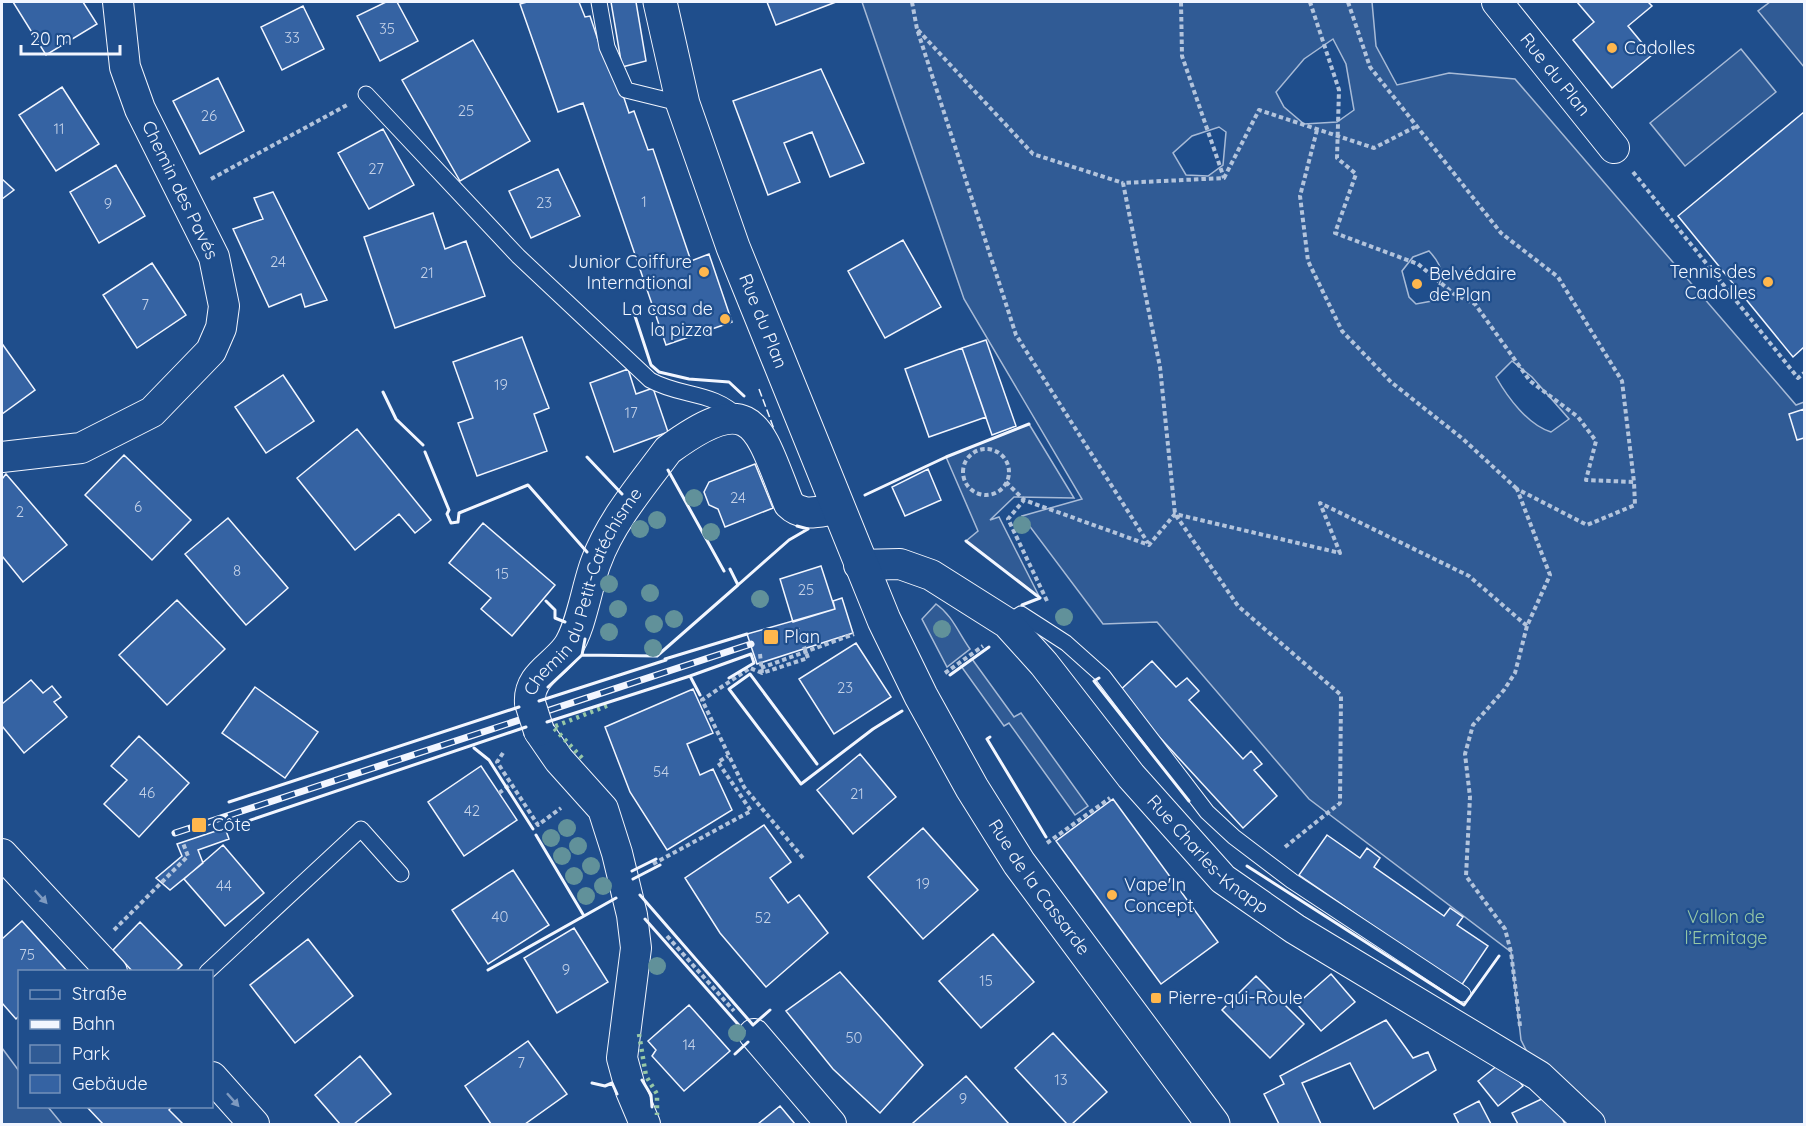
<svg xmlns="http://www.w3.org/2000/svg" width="1806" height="1126" viewBox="0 0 1806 1126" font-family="Quicksand,sans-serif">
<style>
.green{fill:#305b95;stroke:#a8bbd7;stroke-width:1.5;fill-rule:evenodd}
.building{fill:#3563a3;stroke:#f2f6ff;stroke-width:1.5}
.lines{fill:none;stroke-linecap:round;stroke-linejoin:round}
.service-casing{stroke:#f2f6ff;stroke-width:17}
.minor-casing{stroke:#f2f6ff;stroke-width:32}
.secondary-casing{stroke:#f2f6ff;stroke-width:35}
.path{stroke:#b3c4dc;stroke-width:4;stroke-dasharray:4.5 3;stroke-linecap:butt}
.service{stroke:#1f4e8c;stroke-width:15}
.minor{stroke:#1f4e8c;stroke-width:30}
.secondary{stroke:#1f4e8c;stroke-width:33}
.rail-casing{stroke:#f2f6ff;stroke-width:7}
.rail{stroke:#1f4e8c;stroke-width:4.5;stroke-dasharray:14;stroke-linecap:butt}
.minor-bridge-casing{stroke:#f2f6ff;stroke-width:32;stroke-linecap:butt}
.minor-bridge{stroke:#1f4e8c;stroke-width:30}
.hedge{stroke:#97c8a6;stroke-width:4.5;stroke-dasharray:3 4.5;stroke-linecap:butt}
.fence{stroke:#f2f6ff;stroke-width:1.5;stroke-dasharray:8 3;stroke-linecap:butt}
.wall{stroke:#f2f6ff;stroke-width:3}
.tree{fill:#61919a}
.oneway{fill:#7e9ac0}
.poi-dot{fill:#ffb74d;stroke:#1f4e8c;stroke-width:2}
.labels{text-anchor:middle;stroke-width:4.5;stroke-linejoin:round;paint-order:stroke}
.number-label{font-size:15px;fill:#c3d1e8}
.poi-label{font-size:18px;fill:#f2f6ff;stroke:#1f4e8c;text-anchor:start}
.street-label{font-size:18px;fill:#f2f6ff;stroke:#1f4e8c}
.park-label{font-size:18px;fill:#97c8a6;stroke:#1f4e8c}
</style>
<rect width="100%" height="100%" fill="#1f4e8c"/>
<!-- green -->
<path class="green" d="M862,2H1372L1376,46L1397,85L1449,73L1515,79L1796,405L1804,402V1124H1590L1539,1076L1521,1040L1511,952L1309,799L1157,622L1103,624L1022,516L1082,499L964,299ZM1333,39L1346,64L1354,110L1337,122L1304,124L1284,107L1276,92L1304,59ZM1219,127L1226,132L1223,165L1208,176L1186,175L1173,153L1192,136ZM1429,251C1447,270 1443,279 1432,301L1416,304L1409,297L1402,271L1413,257ZM1512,361L1532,377L1569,419L1551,432C1528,425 1508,398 1496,377Z
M1770,2H1804V67L1758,11Z
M1741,49L1776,92L1685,166L1650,123Z
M1029,424L1074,498L1014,497L990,520L999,517L1040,598L966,541L978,531L946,457Z
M936,604C952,615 958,632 970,649L947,667L922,619Z
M972,659L1014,717L1021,713L1088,806L1075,815L1009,723L1004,726L961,666Z
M2,1048L19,1071L20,1106L48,1107L62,1124H2Z"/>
<!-- building -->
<path class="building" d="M13,2H83L97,24L46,55Z
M386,2H397L418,41L380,61L357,16Z
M527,2H579L585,17L590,16L604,58L610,56L629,113L634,111L648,150L653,149L691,261L709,254L732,322L666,345L583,103L558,112L520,4Z
M611,2H636L646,61L622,67Z
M767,2H836L776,25Z
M1577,2H1648L1652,6L1628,26L1652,55L1612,88L1573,40L1594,22Z
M303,6L324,49L282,70L261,27Z
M473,40L530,141L460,181L402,80Z
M821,69L864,163L830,177L812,132L784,143L800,182L768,195L733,101Z
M218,78L244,131L200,154L173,101Z
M62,87L99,144L56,171L19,115Z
M1804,112V347L1793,357L1678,216Z
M383,129L414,185L369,209L338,153Z
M116,165L145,216L99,243L70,192Z
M558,169L580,216L531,238L509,191Z
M2,179L14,190L2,199Z
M273,192L327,300L305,307L301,294L269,307L233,229L263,219L254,198Z
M433,213L445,249L466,241L485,296L395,328L364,237Z
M903,240L941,307L885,338L848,271Z
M152,263L186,315L137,348L103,295Z
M522,337L549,408L534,414L547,451L477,476L458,423L473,418L453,362Z
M986,340L1016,426L992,435L962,348Z
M3,345L35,390L2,414V346Z
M962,348L986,417L929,437L905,369Z
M628,369L636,394L653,388L668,432L614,452L590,383Z
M283,375L314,421L266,453L235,407Z
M1804,409V438L1797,440L1789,414Z
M357,429L431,520L415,533L399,514L355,550L297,478Z
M124,455L191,520L152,560L85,495Z
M755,464L773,508L725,527L718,509L709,505L704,492L709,482Z
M928,469L941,500L905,516L892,487Z
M6,474L67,545L23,582L2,556V479Z
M228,518L288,588L246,625L185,554Z
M483,523L555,585L512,636L481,609L491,598L449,563Z
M821,566L835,609L793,622L780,579Z
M842,598L853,633L757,664L747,634L835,609L833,601Z
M177,600L225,649L167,705L119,655Z
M856,643L891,697L834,734L799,679Z
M1152,661L1176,687L1187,678L1199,691L1189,700L1243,759L1251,751L1262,764L1254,770L1277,796L1243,828L1118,692Z
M31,680L43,693L52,686L61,697L54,702L67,717L24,753L2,726V704Z
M255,687L318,732L285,778L222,733Z
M693,689L713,733L687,744L700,775L713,769L732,810L667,850L630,792L605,727Z
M139,736L189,783L139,837L104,804L127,780L111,766Z
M860,754L896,797L853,834L817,790Z
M481,766L517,820L464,856L428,802Z
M1113,799L1218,942L1161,984L1056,841Z
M764,825L791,862L770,878L788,903L799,895L828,933L766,987L720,933L685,878Z
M225,828L229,839L198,850L203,863L170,890L156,878L182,856L177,844Z
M923,828L978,890L923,939L868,877Z
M1327,835L1360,858L1367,848L1380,858L1374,867L1444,916L1450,908L1463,917L1457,925L1488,946L1461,986L1299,875Z
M223,845L264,893L225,926L184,879Z
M513,870L549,925L488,964L452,910Z
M22,921L68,972H20V1015L16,1019L2,1003V939Z
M140,922L182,965L175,972H133L113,950Z
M574,928L608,982L557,1013L524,958Z
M993,934L1034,982L981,1028L939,981Z
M308,939L353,996L295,1043L250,985Z
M840,972L923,1065L880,1113L833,1069L786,1011Z
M1331,974L1355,1002L1321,1031L1297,1004Z
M1256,976L1304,1024L1270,1058L1222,1010Z
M689,1005L730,1051L684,1091L652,1056L656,1050L648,1041Z
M1386,1020L1413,1058L1428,1052L1436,1070L1374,1109L1350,1063L1302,1083L1321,1124H1279L1264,1094L1284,1084L1280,1076Z
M1053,1033L1107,1092L1072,1124H1067L1015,1068Z
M528,1041L567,1094L525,1124H491L465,1086Z
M360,1056L391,1094L354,1124H340L315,1095Z
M1503,1061L1523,1086L1498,1106L1478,1081Z
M966,1076L1009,1124H914L913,1123Z
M1550,1095L1565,1124H1518L1512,1113Z
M1479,1101L1491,1124H1459L1454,1114Z
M86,1106H172L169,1110L183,1124H103Z
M780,1106L795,1124H758Z"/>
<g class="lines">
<defs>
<path id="service" d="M599,2L607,47L626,90L683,104
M366,94L518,256L650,380C683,398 712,390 740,418
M1007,623L1021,614L1066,643L1103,676L1207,812L1234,837L1292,881L1463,994
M207,972L361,829L401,874"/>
<g id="minor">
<path id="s1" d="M1497,2L1614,148"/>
<path d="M2,457L81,448L152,412L211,351L221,328L224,306L214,257L140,109L125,67L118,2"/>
<path id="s2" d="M859,565L900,564L931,575L1007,623L1044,664L1131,776L1223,879L1295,929L1539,1076L1590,1124"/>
<path id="s3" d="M530,703C528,676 553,667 567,648C581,629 587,585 596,562C611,521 642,485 668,450C754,387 758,426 789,504C803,518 819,511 837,509"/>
<path d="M539,731L559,760L603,809L617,853L632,915L636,948L622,1058L631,1091L645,1124"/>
<path d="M2,854L112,972"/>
<path d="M754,1034L831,1124"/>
<path d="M212,1077L254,1124"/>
</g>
<g id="secondary">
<path id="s4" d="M660,2L683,104L733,247L884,620L921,696L972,788L1019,863L1213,1124"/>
</g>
</defs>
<!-- service casing -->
<use href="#service" class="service-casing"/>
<!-- minor casing -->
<use href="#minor" class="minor-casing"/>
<!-- secondary casing -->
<use href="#secondary" class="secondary-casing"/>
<!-- path -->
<path class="path" d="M912,2L917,29L1016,335L1148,543
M1181,2L1182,56L1224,178
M1348,2L1370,67L1501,233L1558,277L1622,381L1634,482
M918,30L1033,154L1123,183
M1317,130L1300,196L1308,261L1342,331L1391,382L1463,439L1517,489
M1633,172L1798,378L1804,373
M211,179L347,105
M963 472a23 23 0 1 1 46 0a23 23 0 1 1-46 0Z
M1006,482L1024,500
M1047,601L1008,519L1024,500L1149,545L1175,514L1340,553L1320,503L1469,576L1527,626L1550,575L1517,489L1587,525L1635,505L1634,482L1586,480L1596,441L1578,417L1530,381L1475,304L1454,294L1418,264L1335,233L1356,174L1337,158L1339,90L1310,2
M760,654L762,673L808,658L798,629
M761,668L854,634
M762,673L750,668L702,700L744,787L803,858
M945,673L983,646
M503,753L497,762L538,825L561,808
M499,793L511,784
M1047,843L1110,798
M1285,847L1340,803L1341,695L1238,606L1175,514L1160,367L1123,183L1224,178L1259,110L1374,148L1415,127
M653,864L751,811L718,762L728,756
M114,930L188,856L183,843
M667,936L734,1011
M1520,1026L1511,952L1505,929L1466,876L1470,797L1465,754L1473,725L1504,690L1515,673L1527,626"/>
<!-- service -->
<use href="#service" class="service"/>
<!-- minor -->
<use href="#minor" class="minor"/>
<!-- secondary -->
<use href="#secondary" class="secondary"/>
<defs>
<path id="rail" d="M175,833L751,644"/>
</defs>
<!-- rail casing -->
<use href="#rail" class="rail-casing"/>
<!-- rail -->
<use href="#rail" class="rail"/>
<defs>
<path id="minor-bridge" d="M530,703L539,731"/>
</defs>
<!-- minor-bridge casing -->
<use href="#minor-bridge" class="minor-bridge-casing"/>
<!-- minor-bridge -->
<use href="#minor-bridge" class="minor-bridge"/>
<!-- hedge -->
<path class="hedge" d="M582,758L553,727L609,705
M639,1034L646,1076L657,1094V1115"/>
<!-- fence -->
<path class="fence" d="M759,389L774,429"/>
<!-- wall -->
<path class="wall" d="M635,316L651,365L659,372L689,379L729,382L744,396
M383,392L396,419L423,445
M425,452L449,510L447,514L451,523L458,522L459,513L528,485L587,552
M587,457L622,494
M668,470L724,571
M865,495L946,457L1029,424
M797,526L808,529
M966,541L1040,598L1022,605
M738,585L789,540L808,529
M546,601L555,610V618L565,622
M582,655L657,656L738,585L730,569
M665,659L747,634
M950,675L989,647
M1099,678L1094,681L1189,801
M548,687L582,655L585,639
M700,695L690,676L751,654L754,663L729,678
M539,701L666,660
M547,722L690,676
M990,737L987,739L1046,837
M474,748L489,760L533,829
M817,764L750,674L729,689L801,784L873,729L902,711
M229,802L519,707
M236,825L526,727
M536,835L584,916
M1247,866L1464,1005L1499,956
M632,871L656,859
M633,879L660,865
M640,895L753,1025L770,1010
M645,919L744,1031
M488,970L616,898
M735,1054L748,1042
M642,1080L651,1095L652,1107
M592,1083L605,1086L612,1083L617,1094"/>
</g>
<!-- trees -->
<g class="tree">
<circle cx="694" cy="498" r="9"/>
<circle cx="657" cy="520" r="9"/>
<circle cx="1022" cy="525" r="9"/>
<circle cx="640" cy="529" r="9"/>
<circle cx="711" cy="532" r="9"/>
<circle cx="609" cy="584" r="9"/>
<circle cx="650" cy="593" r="9"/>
<circle cx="760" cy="599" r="9"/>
<circle cx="618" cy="609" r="9"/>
<circle cx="1064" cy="617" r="9"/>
<circle cx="674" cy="619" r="9"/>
<circle cx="654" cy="624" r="9"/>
<circle cx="942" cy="629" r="9"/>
<circle cx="609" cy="632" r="9"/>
<circle cx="653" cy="648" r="9"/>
<circle cx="567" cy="828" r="9"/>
<circle cx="551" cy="838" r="9"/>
<circle cx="578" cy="846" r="9"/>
<circle cx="562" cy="856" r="9"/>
<circle cx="591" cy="866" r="9"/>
<circle cx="574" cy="876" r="9"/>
<circle cx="603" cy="886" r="9"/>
<circle cx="586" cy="896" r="9"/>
<circle cx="657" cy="966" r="9"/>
<circle cx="737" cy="1033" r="9"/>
</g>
<!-- one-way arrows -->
<defs><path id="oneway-solid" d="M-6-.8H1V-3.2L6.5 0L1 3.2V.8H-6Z" transform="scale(1.5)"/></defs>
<g class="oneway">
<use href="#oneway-solid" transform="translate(41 897) rotate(47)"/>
<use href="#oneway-solid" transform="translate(233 1100) rotate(48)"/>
</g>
<!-- markers -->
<g class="poi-dot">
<circle cx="1612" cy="48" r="6"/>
<circle cx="704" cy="272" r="6"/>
<circle cx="1768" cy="282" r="6"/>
<circle cx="1417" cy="284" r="6"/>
<circle cx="725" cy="319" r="6"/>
<rect x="763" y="629" width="16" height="16" rx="3"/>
<rect x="191" y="817" width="16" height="16" rx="3"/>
<circle cx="1112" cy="895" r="6"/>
<rect x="1150" y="992" width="12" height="12" rx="3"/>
</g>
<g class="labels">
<!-- number labels -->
<g class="number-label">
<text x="387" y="34">35</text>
<text x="292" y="43">33</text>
<text x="466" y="116">25</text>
<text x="209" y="121">26</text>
<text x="59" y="134">11</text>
<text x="376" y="174">27</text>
<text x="644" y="207">1</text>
<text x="544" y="208">23</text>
<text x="108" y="209">9</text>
<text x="278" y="267">24</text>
<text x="427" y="278">21</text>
<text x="145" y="310">7</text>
<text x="501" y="390">19</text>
<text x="631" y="418">17</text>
<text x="738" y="503">24</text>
<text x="138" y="512">6</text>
<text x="20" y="517">2</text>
<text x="237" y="576">8</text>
<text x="502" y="579">15</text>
<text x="806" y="595">25</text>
<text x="845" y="693">23</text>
<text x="661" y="777">54</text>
<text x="147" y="798">46</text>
<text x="857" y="799">21</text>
<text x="472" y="816">42</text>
<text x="923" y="889">19</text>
<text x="224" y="891">44</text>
<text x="500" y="922">40</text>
<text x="763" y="923">52</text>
<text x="27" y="960">75</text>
<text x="566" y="975">9</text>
<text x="986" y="986">15</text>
<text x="854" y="1043">50</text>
<text x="689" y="1050">14</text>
<text x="521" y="1068">7</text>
<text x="1061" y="1085">13</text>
<text x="963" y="1104">9</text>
</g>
<!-- poi labels -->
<g class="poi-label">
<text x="1624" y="54">Cadolles</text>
<text x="692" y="268" text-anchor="end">Junior Coiffure<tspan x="692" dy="21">International</tspan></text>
<text x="1756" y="278" text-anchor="end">Tennis des<tspan x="1756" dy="21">Cadolles</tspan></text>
<text x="1429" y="280">Belvédaire<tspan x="1429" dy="21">de Plan</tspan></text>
<text x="713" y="315" text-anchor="end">La casa de<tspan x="713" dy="21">la pizza</tspan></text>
<text x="784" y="643">Plan</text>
<text x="212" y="831">Côte</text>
<text x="1124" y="891">Vape'In<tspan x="1124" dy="21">Concept</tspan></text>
<text x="1168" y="1004">Pierre-qui-Roule</text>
</g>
<!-- street labels -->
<g class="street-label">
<text dy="6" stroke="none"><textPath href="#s1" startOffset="93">Rue du Plan</textPath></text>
<text transform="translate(180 190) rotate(64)" y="6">Chemin des Pavés</text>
<text dy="6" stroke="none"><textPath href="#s4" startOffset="336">Rue du Plan</textPath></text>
<text dy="6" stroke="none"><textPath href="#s3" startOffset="126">Chemin du Petit-Catéchisme</textPath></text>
<text dy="6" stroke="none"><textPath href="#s2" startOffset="471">Rue Charles-Knapp</textPath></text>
<text dy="6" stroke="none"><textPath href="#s4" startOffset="968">Rue de la Cassarde</textPath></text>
</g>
<!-- park labels -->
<g class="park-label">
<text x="1726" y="923">Vallon de<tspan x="1726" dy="21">l’Ermitage</tspan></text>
</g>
</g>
<!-- border -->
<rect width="1806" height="1126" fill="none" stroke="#f2f6ff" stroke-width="6"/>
<!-- legend -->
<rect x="18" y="970" width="195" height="138" fill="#1f4e8c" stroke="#7391ba" stroke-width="1.5"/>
<rect x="30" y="990" width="30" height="9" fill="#1f4e8c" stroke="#7391ba" stroke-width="1.5"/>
<text x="72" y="1000" font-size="18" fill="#f2f6ff">Straße</text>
<rect x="30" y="1020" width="30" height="9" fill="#f2f6ff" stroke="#7391ba" stroke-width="1.5"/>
<text x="72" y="1030" font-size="18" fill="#f2f6ff">Bahn</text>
<rect x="30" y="1045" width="30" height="18" fill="#305b95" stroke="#7391ba" stroke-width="1.5"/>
<text x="72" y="1060" font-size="18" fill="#f2f6ff">Park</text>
<rect x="30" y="1075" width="30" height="18" fill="#3563a3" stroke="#7391ba" stroke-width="1.5"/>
<text x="72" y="1090" font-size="18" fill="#f2f6ff">Gebäude</text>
<!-- scale -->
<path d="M21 45v9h99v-9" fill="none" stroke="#f2f6ff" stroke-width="3"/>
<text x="30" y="45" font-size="18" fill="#f2f6ff" stroke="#1f4e8c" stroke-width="4.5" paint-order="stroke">20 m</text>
</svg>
